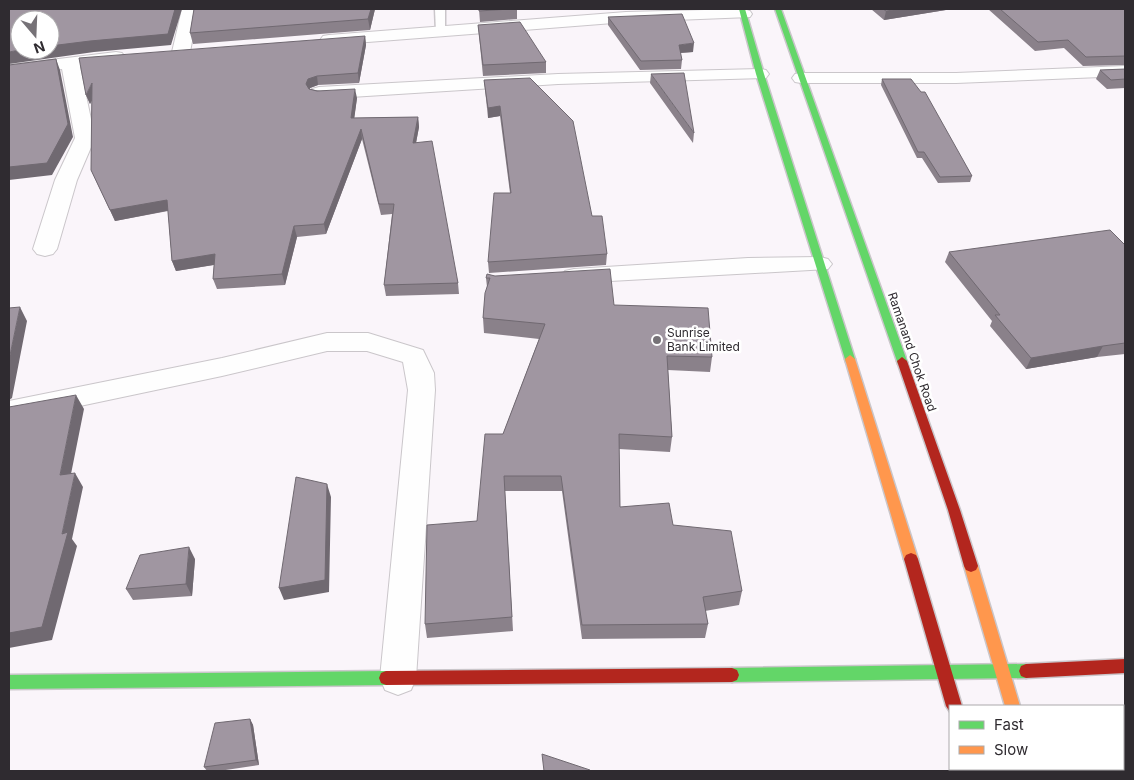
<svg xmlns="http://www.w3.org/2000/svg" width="1134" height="780" viewBox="0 0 1134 780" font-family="Inter,sans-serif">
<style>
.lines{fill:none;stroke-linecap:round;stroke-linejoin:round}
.lane-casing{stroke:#cac6ca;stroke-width:3}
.street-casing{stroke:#cac6ca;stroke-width:2}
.fast-casing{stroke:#cac6ca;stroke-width:3}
.slow-casing{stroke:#cac6ca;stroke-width:3}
.jam-casing{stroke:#cac6ca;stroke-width:3}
.lane{fill:#fefefe;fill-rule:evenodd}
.street{fill:#fefefe;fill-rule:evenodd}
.fast{fill:#63d668;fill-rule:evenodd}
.slow{fill:#ff974d;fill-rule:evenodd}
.jam{fill:#b3261e;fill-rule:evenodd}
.wall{fill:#8a818a}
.shaded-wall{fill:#706971}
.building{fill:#a096a1;stroke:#706971}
.poi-dot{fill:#767277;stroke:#fff;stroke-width:2}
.labels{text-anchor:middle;stroke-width:5;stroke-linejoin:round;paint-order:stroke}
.poi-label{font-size:12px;fill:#2f2b30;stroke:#fff;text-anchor:start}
.street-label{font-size:12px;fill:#2f2b30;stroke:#fff}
</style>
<rect width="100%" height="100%" fill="#faf5fa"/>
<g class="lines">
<defs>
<path id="lane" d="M435,9H445V34L436,32Z"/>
<path id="street" d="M182,9H198L190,52L187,56H175L172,52Z
M744,9L750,11L752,14L750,17L626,22L329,45L323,44L320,40L323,36L329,35L626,12Z
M116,52L122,53L125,57L122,61L80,67L95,138L77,180L57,249L53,254L45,256L37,254L33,249L55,180L75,138L62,69L9,75V65Z
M1125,66V76L956,83H801L795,82L792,78L795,74L801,73H956Z
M760,69L766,70L769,74L766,78L558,84L319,99L312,97L310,93L312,89L319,87L558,74Z
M820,257L828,259L832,264L828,269L574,283L565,281L562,276L565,271L574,269L748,258Z
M327,333H368L423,350L434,373L435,390L416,678L411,690L398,695L385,690L380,678L408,390L403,362L367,351H327L222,376L9,421V401L222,358Z"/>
<path id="fast" d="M739,9H745L764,74L855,359L854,362H846L845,359L756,74Z
M775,9H781L907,361L906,364H898L897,361Z
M1026,664L1031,666L1033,671L1031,676L1026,678L732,682L727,680L725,675L727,670L732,668Z
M386,671L391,673L393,678L391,683L386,685L9,689V675Z"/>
<path id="slow" d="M850,355L855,359L918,559L916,563L911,565L906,563L904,559L845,359Z
M971,560L976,562L978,566L1020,706H1005L964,566L966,562Z
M1025,769H1041L1042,771H1026Z"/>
<path id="jam" d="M902,357L907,361L960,510L978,566L976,570L971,572L966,570L964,566L948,510L897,361Z
M911,553L916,555L918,559L962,706H950V712L946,706L904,559L906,555Z
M1125,659V673L1026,678L1021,676L1019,671L1021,666L1026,664Z
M732,668L737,670L739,675L737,680L732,682L386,685L381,683L379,678L381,673L386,671Z
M963,769H979L980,771H964Z"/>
</defs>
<!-- lane casing -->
<use href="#lane" class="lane-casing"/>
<!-- street casing -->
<use href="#street" class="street-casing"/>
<!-- fast casing -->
<use href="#fast" class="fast-casing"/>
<!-- slow casing -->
<use href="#slow" class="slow-casing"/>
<!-- jam casing -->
<use href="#jam" class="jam-casing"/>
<!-- lane -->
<use href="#lane" class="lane"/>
<!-- street -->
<use href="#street" class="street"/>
<!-- fast -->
<use href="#fast" class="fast"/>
<!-- slow -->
<use href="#slow" class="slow"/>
<!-- jam -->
<use href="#jam" class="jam"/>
</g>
<!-- wall -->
<path class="wall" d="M194,9H375L370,30L193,44L190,33Z
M479,9H517V19L480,22Z
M647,9H676L647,10Z
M871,9H952L884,20Z
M988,9H1125V65L1083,66L1064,48L1035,51Z
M608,17L693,52L680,53L682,60L681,69L640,70L608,25Z
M478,25L546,62V73L483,76Z
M365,36L366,45L359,83L318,85L310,88V89L357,98L354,118L418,117L419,127L416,143L458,283L459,294L386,296L384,285L392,214L381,215L362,139L326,234L297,237L285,285L217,289L213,279L214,265L176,271L172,261L168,211L115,221L91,170L92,100L90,104L86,95Z
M1125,69V88L1107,89L1096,79L1100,70Z
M651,74L694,133L693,143L650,83Z
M882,79L921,92L972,176L970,182L938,183L922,158H917L881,85Z
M484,80L592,216L607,254L606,265L489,273L488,262L510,193L500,116L488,118Z
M1125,245V354L1097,357L1026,369L990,326L992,321L945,262L949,252Z
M495,276L614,305L712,357L710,372L668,370L672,437L670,452L619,449L620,507L673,525L742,591L739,605L705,611L708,624L705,638L582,639L562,491H505L513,631L427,638L425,624L477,521L503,434L539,339L484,333L483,318L487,287L486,278Z
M195,559L192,596L133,600L126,589Z
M250,719L253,725L259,765L219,771H207L204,767Z"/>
<!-- shaded-wall -->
<path class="shaded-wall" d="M175,9H182L171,45L94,52L9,64V52L20,50H50V46Z
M371,9H375L370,30L368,19Z
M901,9H952L884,20L886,11Z
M365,36L366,45L359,83L358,73Z
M694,43L693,52L678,53L679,45Z
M56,59L60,70L73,137L52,175L9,180V167Z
M317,76L318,85L310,88L308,94L306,84L308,79Z
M92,83L96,93L90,104L86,95Z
M355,89L357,98L353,128L351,118Z
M500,106V116L488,118V108Z
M418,117L419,127L414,153L413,143Z
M361,129L362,139L326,234L324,224Z
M167,200L171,210L115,221L110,210Z
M294,226L297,237L285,285L282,274Z
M215,254L219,264L176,271L172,261Z
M20,307L27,321L12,398L9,400V360Z
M1103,346L1097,357L1026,369L1031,358Z
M76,395L84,409L68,489L60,475Z
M75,473L83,487L72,539L77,546L52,640L9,648V633L62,534Z
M327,484L331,497L329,592L284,600L279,588Z
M189,547L195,559L192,596L186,584Z
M250,719L253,725L259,765L256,760Z"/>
<!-- building -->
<path class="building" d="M9,9H175L168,34L90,41L50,46V20H20V50L9,52Z
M194,9H371L368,19L190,33Z
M479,9H510L479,11Z
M883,9H901L886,11Z
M1000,9H1125V56L1086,57L1068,40L1038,42Z
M682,14L694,43L679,45L682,60L641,61L608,17Z
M520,22L546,62L483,65L478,25Z
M365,36L358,73L317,76L308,79L306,84L309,89L317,91L355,89L351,118L418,117L413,143L432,141L458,283L384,285L394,204H379L361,129L324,224L294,226L282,274L213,279L215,254L172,261L167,200L110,210L91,170L92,83L86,95L79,58Z
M56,59L68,124L47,163L9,167V65Z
M1125,69V79L1111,80L1100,70Z
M684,73L694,133L651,74Z
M530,78L573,121L592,216H602L607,254L488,262L494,193H511L500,106L488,108L484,80Z
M882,79H911L921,92H925L972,176L940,177L924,152H918Z
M1110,230L1125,245V343L1103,346L1031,358L995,315H1000L949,252Z
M610,269L614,305L708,308L712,357L667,356L672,437L619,434L620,507L669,503L673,525L731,531L742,591L703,597L708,624L582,625L561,476H504L512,617L425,624L427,525L477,521L485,434H503L545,324L483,318L485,293L490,278H486L487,274L495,276Z
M20,307L9,360V308Z
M76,395L60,475L75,473L62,534L68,532L42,627L9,633V407Z
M296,477L327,484L325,580L279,588Z
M189,547L186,584L126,589L140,555Z
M250,719L256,760L204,767L215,723Z
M542,754L590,770L589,771H544Z"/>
<!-- markers -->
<circle class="poi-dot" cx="657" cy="340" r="5"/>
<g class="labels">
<!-- poi labels -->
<g class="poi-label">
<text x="667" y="337">Sunrise<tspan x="667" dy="14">Bank Limited</tspan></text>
</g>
<!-- street labels -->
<g class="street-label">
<text transform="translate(912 352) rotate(71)" y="4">Ramanand Chok Road</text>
</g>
</g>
<!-- border -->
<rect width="1134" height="780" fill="none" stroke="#2f2b30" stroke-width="20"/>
<!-- legend -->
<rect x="949" y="705" width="175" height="65" fill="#ffffff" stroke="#acaaac"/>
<rect x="959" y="721" width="25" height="8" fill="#63d668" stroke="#acaaac"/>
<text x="994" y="730" font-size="15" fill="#2f2b30">Fast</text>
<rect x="959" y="746" width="25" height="8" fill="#ff974d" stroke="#acaaac"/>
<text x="994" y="755" font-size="15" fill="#2f2b30">Slow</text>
<!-- north arrow -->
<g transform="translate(35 35) rotate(161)"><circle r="24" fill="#ffffff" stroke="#acaaac"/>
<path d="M0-4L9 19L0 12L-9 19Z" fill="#767277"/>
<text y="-8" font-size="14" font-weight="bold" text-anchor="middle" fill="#2f2b30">N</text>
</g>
</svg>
